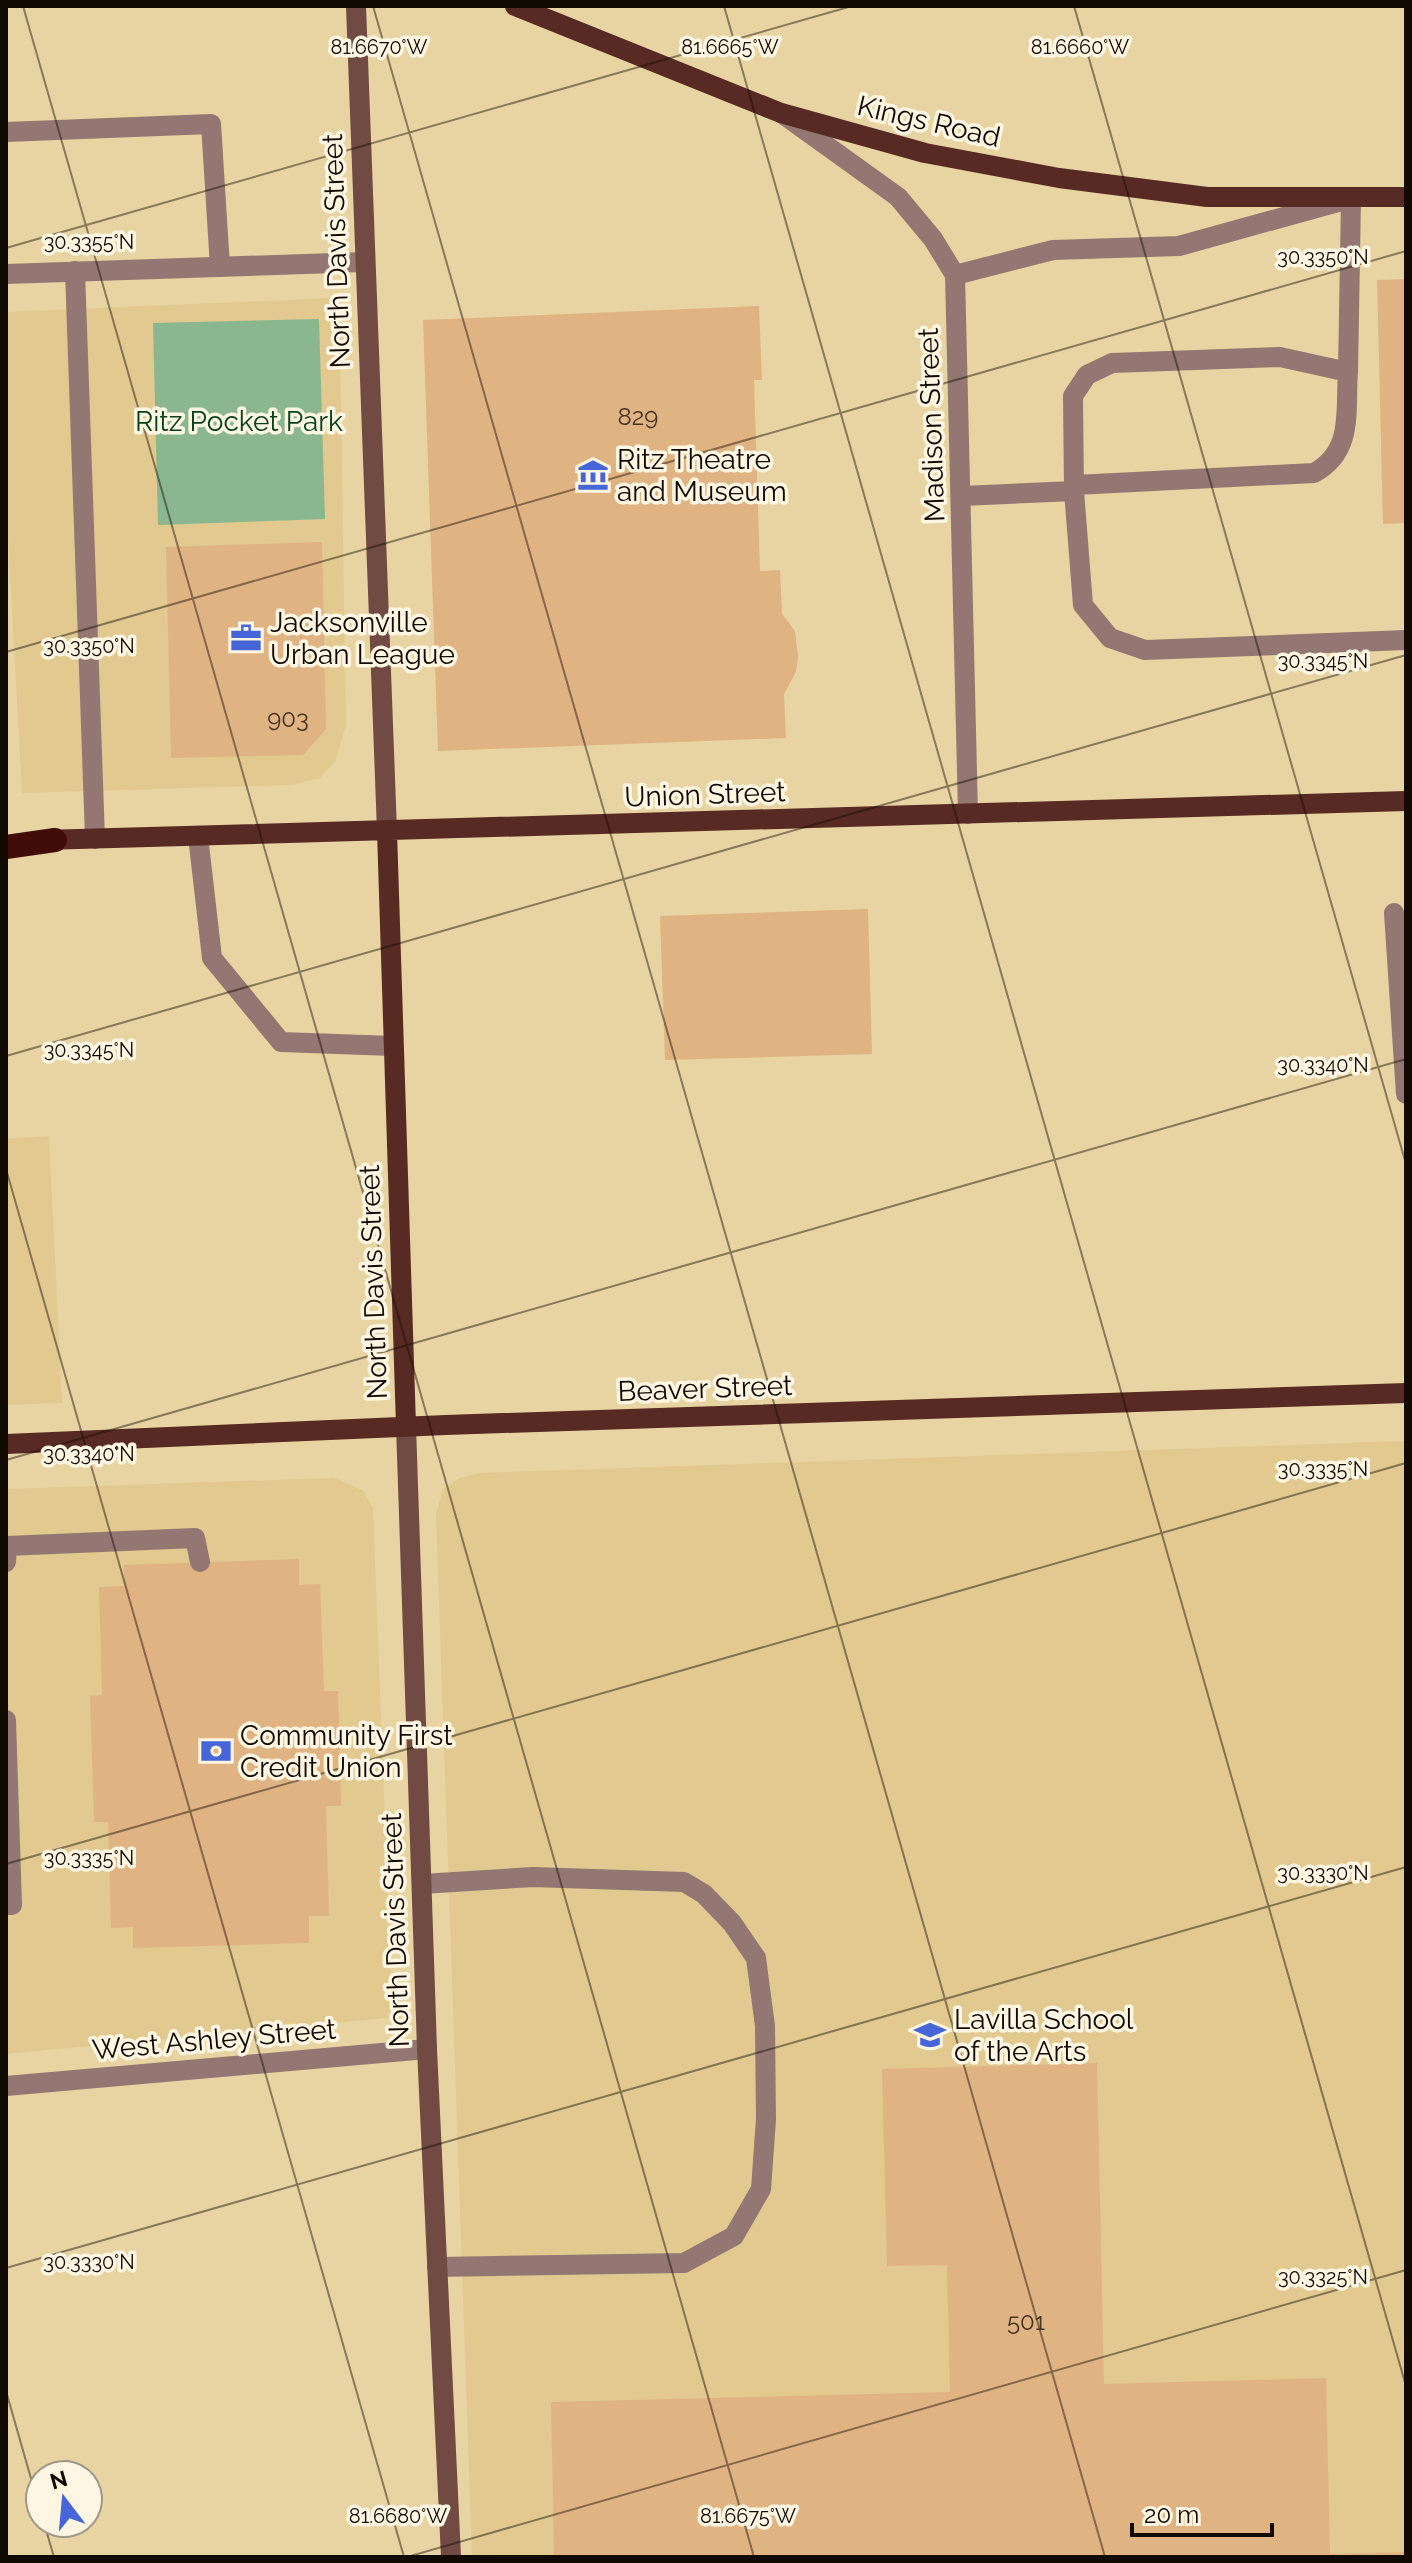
<svg xmlns="http://www.w3.org/2000/svg" width="1412" height="2563" viewBox="0 0 1412 2563" font-family="Raleway,sans-serif">
<style>
.built{fill:#e1c990}
.green{fill:#8ab690}
.building{fill:#e0b383}
.lines{fill:none;stroke-linecap:round;stroke-linejoin:round}
.lane{stroke:#947772;stroke-width:20}
.street{stroke:#947772;stroke-width:20}
.secondary{stroke:#724a44;stroke-width:20}
.primary{stroke:#582a24;stroke-width:20}
.highway{stroke:#420d09;stroke-width:24}
.ticks{fill:none;stroke:#110a00;stroke-width:2;stroke-opacity:0.45}
.labels{text-anchor:middle;stroke-width:7;stroke-linejoin:round;paint-order:stroke}
.number-label{font-size:24px;fill:#453421}
.street-label{font-size:28px;fill:#110a00;stroke:#fef6e2}
.park-label{font-size:28px;fill:#074219;stroke:#fef6e2}
.poi-label{font-size:28px;fill:#110a00;stroke:#fef6e2;text-anchor:start}
.ticks-label{font-size:20px;text-anchor:middle;fill:#110a00;stroke:#fef6e2;stroke-width:7;stroke-linejoin:round;paint-order:stroke}
</style>
<rect width="100%" height="100%" fill="#e8d4a2"/>
<!-- built -->
<path class="built" d="M335,298L340,345L346,726L335,761L320,778L292,785L22,793L6,500V312Z
M49,1136L62,1403L6,1405V1139Z
M1406,1441V2557H472L436,1514L443,1489L460,1478L480,1473Z
M334,1478L364,1491L373,1508L392,2005L387,2018L6,2054V1489Z"/>
<!-- green -->
<path class="green" d="M319,319L325,519L158,525L153,323Z"/>
<!-- building -->
<path class="building" d="M1406,279V523L1383,524L1377,280Z
M759,306L762,380H754L760,571L780,570L782,614L795,631L798,657L796,672L784,694L786,738L438,751L423,320Z
M322,542L326,729L303,755L171,758L166,547Z
M868,909L872,1054L665,1060L660,916Z
M299,1559V1585L320,1584L324,1691H338L341,1806H326L329,1916H309V1943L133,1948V1927L111,1928L108,1822H94L90,1696L102,1695L99,1587L124,1586V1565Z
M1097,2063L1104,2384L1326,2378L1330,2554L1405,2552V2557H554L551,2402L950,2392L947,2265L887,2266L882,2069Z"/>
<g class="lines">
<!-- lane -->
<path class="lane" d="M6,132L211,124L220,267
M75,271L95,839
M1348,372L1351,198
M1074,491L1073,396L1087,375L1112,363L1280,357L1348,372C1345,412 1354,451 1314,473L1075,485
M962,496L1074,491L1083,605L1110,638L1145,650L1406,640
M198,836L212,958L281,1042L393,1046
M6,1562L7,1546L195,1538L200,1562
M6,1720L12,1905H6
M422,1884L533,1877L684,1882L704,1894L732,1923L756,1958L765,2026L766,2119L761,2189L734,2236L684,2263L437,2267"/>
<!-- street -->
<path class="street" d="M784,115L898,197L933,239L955,275L968,814
M6,274L364,262
M955,275L1053,250L1179,246L1345,200
M1394,913L1406,1094
M6,2086L427,2049"/>
<!-- secondary -->
<path class="secondary" d="M356,6L387,831
M406,1426L427,2049L451,2557"/>
<!-- primary -->
<path class="primary" d="M515,6L781,113L925,153L1059,178L1207,197H1406
M387,831L406,1426
M42,840L1406,801
M6,1444L446,1425L1406,1393"/>
<!-- highway -->
<path class="highway" d="M6,847L55,840"/>
</g>
<!-- ticks -->
<path class="ticks" d="M23,6L754,2557M373,6L1105,2557M724,6L1406,2386M1074,6L1406,1164M6,248L852,6M6,652L1406,251M6,1056L1406,655M6,1169L404,2557M6,1460L1406,1059M6,1864L1406,1463M6,2268L1406,1867M6,2391L40,2510M44,2523L54,2557M407,2557L1406,2270"/>
<!-- icons -->
<defs>
<symbol id="museum-bare" viewBox="-9 -9 18 18"><path d="M0-6L6-3V-2H-6V-3ZM-5-1h2V3h-2ZM-1-1h2V3h-2ZM3-1h2V3H3ZM-6 4H6V6H-6Z" fill="#4665d8" stroke="#fef6e2" stroke-width="2.5" paint-order="stroke"/></symbol>
<symbol id="office-bare" viewBox="-9 -9 18 18"><path d="M-6-3h4V-5.5h4V-3h4V5H-6ZM-1-4.5V-3h2v-1.5ZM-6 0V1H6V0Z" fill="#4665d8" stroke="#fef6e2" stroke-width="2.5" paint-order="stroke"/></symbol>
<symbol id="bank-bare" viewBox="-9 -9 18 18"><path d="M-6-4H6V4H-6ZM0-2.3a2.3 2.3 0 1 0 0 4.6a2.3 2.3 0 1 0 0-4.6Z" fill="#4665d8" stroke="#fef6e2" stroke-width="2.5" paint-order="stroke"/></symbol>
<symbol id="school-bare" viewBox="-9 -9 18 18"><path d="M0-5L7-2L0 1L-7-2ZM-4 1L0 2.5L4 1V4Q0 6-4 4Z" fill="#4665d8" stroke="#fef6e2" stroke-width="2.5" paint-order="stroke"/></symbol>
</defs>
<g fill-rule="evenodd">
<use href="#museum-bare" x="571" y="453" width="44" height="44"/>
<use href="#office-bare" x="224" y="616" width="44" height="44"/>
<use href="#bank-bare" x="194" y="1729" width="44" height="44"/>
<use href="#school-bare" x="908" y="2013" width="44" height="44"/>
</g>
<g class="labels">
<!-- number labels -->
<g class="number-label">
<text x="638" y="425">829</text>
<text x="288" y="727">903</text>
<text x="1026" y="2330">501</text>
</g>
<!-- street labels -->
<g class="street-label">
<text transform="translate(929 121) rotate(13)" y="10">Kings Road</text>
<text transform="translate(336 251) rotate(-92)" y="10">North Davis Street</text>
<text transform="translate(931 425) rotate(-92)" y="10">Madison Street</text>
<text transform="translate(705 794) rotate(-2)" y="10">Union Street</text>
<text transform="translate(373 1282) rotate(-92)" y="10">North Davis Street</text>
<text transform="translate(705 1388) rotate(-2)" y="10">Beaver Street</text>
<text transform="translate(395 1930) rotate(-92)" y="10">North Davis Street</text>
<text transform="translate(214 2039) rotate(-5)" y="10">West Ashley Street</text>
</g>
<!-- park labels -->
<g class="park-label">
<text x="239" y="431">Ritz Pocket Park</text>
</g>
<!-- poi labels -->
<g class="poi-label">
<text x="617" y="469">Ritz Theatre<tspan x="617" dy="32">and Museum</tspan></text>
<text x="270" y="632">Jacksonville<tspan x="270" dy="32">Urban League</tspan></text>
<text x="240" y="1745">Community First<tspan x="240" dy="32">Credit Union</tspan></text>
<text x="954" y="2029">Lavilla School<tspan x="954" dy="32">of the Arts</tspan></text>
</g>
</g>
<g class="ticks-label">
<text x="379" y="54">81.6670°W</text>
<text x="730" y="54">81.6665°W</text>
<text x="1080" y="54">81.6660°W</text>
<text x="89" y="249">30.3355°N</text>
<text x="1323" y="264">30.3350°N</text>
<text x="89" y="653">30.3350°N</text>
<text x="1323" y="668">30.3345°N</text>
<text x="89" y="1057">30.3345°N</text>
<text x="1323" y="1072">30.3340°N</text>
<text x="89" y="1461">30.3340°N</text>
<text x="1323" y="1476">30.3335°N</text>
<text x="89" y="1865">30.3335°N</text>
<text x="1323" y="1880">30.3330°N</text>
<text x="89" y="2269">30.3330°N</text>
<text x="1323" y="2284">30.3325°N</text>
<text x="398" y="2523">81.6680°W</text>
<text x="748" y="2523">81.6675°W</text>
</g>
<!-- border -->
<rect width="1412" height="2563" fill="none" stroke="#110a00" stroke-width="16"/>
<!-- north arrow -->
<g transform="translate(64 2499) rotate(344)"><circle r="38" fill="#fef6e2" stroke="#9f9888" stroke-width="2"/>
<path d="M0-6L14 30L0 20L-14 30Z" fill="#4665d8"/>
<text y="-12" font-size="22" font-weight="bold" text-anchor="middle" fill="#110a00">N</text>
</g>
<!-- scale -->
<path d="M1132 2523v12h140v-12" fill="none" stroke="#110a00" stroke-width="4"/>
<text x="1144" y="2523" font-size="24" fill="#110a00" stroke="#fef6e2" stroke-width="6" paint-order="stroke">20 m</text>
</svg>
